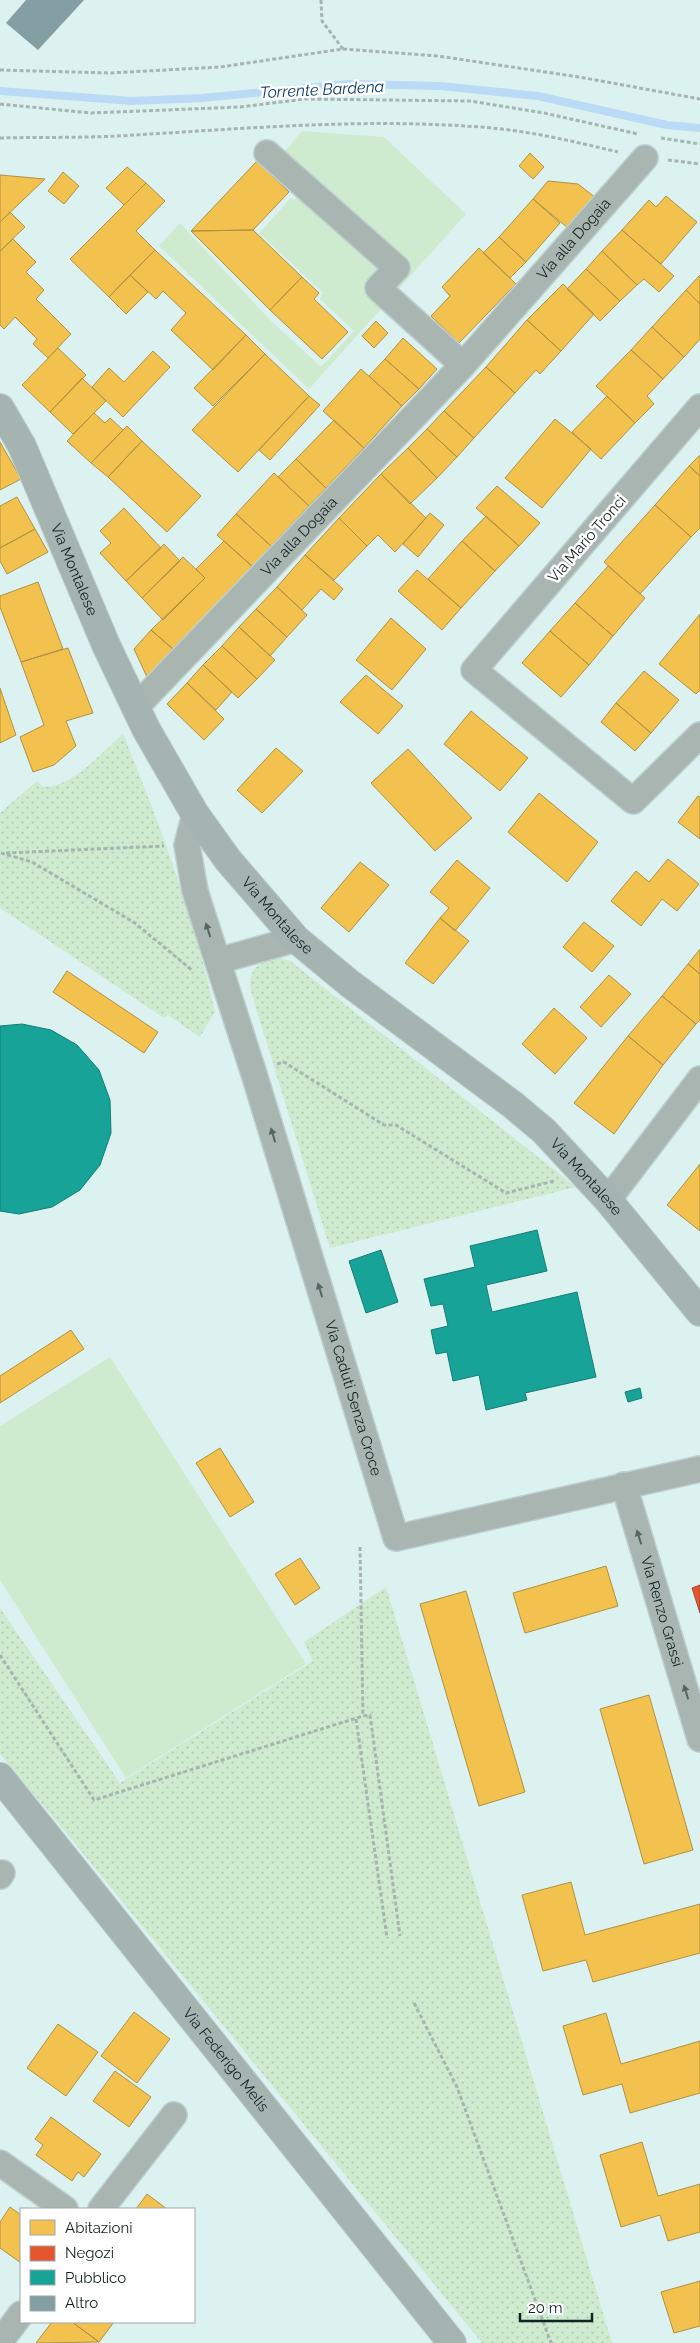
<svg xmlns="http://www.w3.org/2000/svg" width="700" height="2343" viewBox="0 0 700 2343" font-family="Raleway,sans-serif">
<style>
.grass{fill:url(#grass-dots)}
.garden{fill:#ceebcf}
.homes{fill:#f2c14e;stroke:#af9241}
.shops{fill:#e4572e;stroke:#a5472a}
.public{fill:#17a398;stroke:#167d75}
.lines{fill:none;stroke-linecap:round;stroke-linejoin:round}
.stream{stroke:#badaf6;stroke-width:8}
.building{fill:#849fa3}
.street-casing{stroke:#bdcfce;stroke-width:28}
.secondary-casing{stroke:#bdcfce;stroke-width:30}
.path{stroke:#a7b4b0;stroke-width:3;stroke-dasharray:4 2.5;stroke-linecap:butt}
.street{stroke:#a9b5b0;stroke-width:25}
.secondary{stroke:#a5b4b0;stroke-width:28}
.oneway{fill:#566562}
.labels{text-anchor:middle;stroke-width:5;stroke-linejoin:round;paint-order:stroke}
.street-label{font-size:15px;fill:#132322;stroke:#fff}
.water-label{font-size:16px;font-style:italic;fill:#0a3b67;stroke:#fff}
</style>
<defs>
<pattern id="grass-dots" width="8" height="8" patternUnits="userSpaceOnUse" patternTransform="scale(1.25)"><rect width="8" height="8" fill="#ceebcf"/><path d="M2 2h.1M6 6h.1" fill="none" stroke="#b0c9b1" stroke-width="1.8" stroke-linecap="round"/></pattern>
</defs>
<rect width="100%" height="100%" fill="#dbf2f1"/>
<!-- grass -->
<path class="grass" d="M123,734C160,824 194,917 215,1012L200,1037L168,1015L164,1018L0,908V813L37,781L43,787C72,788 102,752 123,734Z
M278,958L289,960L576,1187L330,1248L251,992C247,970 258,961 278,958Z
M386,1587L612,2343H482L68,1835L0,1754V1608L120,1783L313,1661L304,1642Z"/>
<!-- garden -->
<path class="garden" d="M302,131L384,137L466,214L309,389L159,246L180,223L269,319L321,367L354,331L320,299L323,293L259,233L291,198L294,200L311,178L283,153Z
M110,1357L306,1664L126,1778L0,1580V1426Z"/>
<!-- homes -->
<path class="homes" d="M530,153L544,167L533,179L519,166Z
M257,161L289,192L253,230L191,231Z
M127,167L146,183L124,205L106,188Z
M63,172L79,186L64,204L48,191Z
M0,175L45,179L0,222Z
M548,181L578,184L596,198L568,228L533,199Z
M146,183L165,201L136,231L155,250L109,297L70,259Z
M666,196L697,222L661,264L622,230L649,200L656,207Z
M533,199L560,223L526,262L499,237Z
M10,212L25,227L0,251V222Z
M253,230L302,277L270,310L191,231Z
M622,230L674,276L659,292L644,279L637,285L602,251Z
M499,237L526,262L510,278L483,253Z
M13,239L36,262L26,272L44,290L36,299L71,334L48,358L33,344L37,339L15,317L4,329L0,325V251Z
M479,248L516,284L459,343L431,316L450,296L442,287Z
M155,250L246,335L213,370L171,330L186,313L163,291L156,299L130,275Z
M602,251L637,285L620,301L586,269Z
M586,269L620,301L600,321L567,289Z
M130,275L148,292L126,314L109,297Z
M700,275V304L686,290Z
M302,277L319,293L314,299L348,332L322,359L270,310Z
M563,284L594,314L561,351L527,320Z
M686,290L700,304V339L684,357L652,327Z
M527,320L561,351L540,374L536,370L515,393L486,367Z
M376,321L388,333L374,348L362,336Z
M652,327L684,357L663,379L631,350Z
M246,335L265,354L213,406L194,388Z
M403,338L437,369L419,389L385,359Z
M58,348L86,375L50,412L22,385Z
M631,350L663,379L647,396L654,404L635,423L596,386Z
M153,351L170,367L123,417L92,387L109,368L124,382Z
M265,354L309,396L238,472L192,430Z
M385,359L419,389L402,406L369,376Z
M486,367L515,393L474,438L444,411Z
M361,369L402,406L364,448L323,411Z
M82,378L106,401L73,434L50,412Z
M309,396L320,405L270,460L259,450Z
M607,396L635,423L601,459L572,432Z
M444,411L474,438L457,457L427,429Z
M94,413L105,423L110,418L123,430L91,463L67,441Z
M555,419L591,449L542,508L505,478Z
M334,420L364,448L326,488L296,459Z
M127,426L142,441L108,477L91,463Z
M427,429L457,457L437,478L408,448Z
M142,441L201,496L167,532L108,477Z
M0,442L21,479L0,490Z
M408,448L437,478L410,504L381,474Z
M700,455V476L689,466Z
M296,459L326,488L309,506L278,477Z
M689,466L700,476V528L691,537L655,505Z
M274,473L309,506L271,546L236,514Z
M381,474L426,518L395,552L378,535L367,546L339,518Z
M497,486L540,523L519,546L476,508Z
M17,497L35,529L0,548V506Z
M655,505L691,537L640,594L604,562Z
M124,508L161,548L126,581L100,553L111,543L100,531Z
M430,513L444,525L418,557L403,544Z
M236,514L271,546L253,567L217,535Z
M486,516L519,546L495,571L462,541Z
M339,518L367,546L334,580L305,555Z
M35,529L48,552L7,574L0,561V548Z
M224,541L253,567L173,649L151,630L205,578L196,569Z
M462,541L495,571L461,608L428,579Z
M164,544L180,561L142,598L126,581Z
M305,555L343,589L334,600L321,589L302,610L277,587Z
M183,557L205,578L163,620L142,598Z
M608,566L645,598L613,636L575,603Z
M417,570L461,608L442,630L398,591Z
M38,582L63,649L21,662L0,607V596Z
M277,587L307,615L287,637L256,609Z
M575,603L613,636L589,665L550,631Z
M256,609L287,637L270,656L239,627Z
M700,614V690L696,694L659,664Z
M391,618L426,649L392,690L356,660Z
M239,627L275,660L257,679L222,646Z
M151,630L173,649L147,677L134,649Z
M550,631L589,665L561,697L522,663Z
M222,646L257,679L238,698L203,665Z
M68,648L93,713L66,721L76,746L54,765L33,772L20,737L44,725L21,662Z
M203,665L232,692L216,710L187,683Z
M644,671L679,700L651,733L616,703Z
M366,675L403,706L378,734L340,702Z
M187,683L224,719L204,740L167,704Z
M0,688L16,735L0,743Z
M616,703L651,733L635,751L601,722Z
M471,711L528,758L500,791L444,744Z
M276,748L303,771L262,813L237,790Z
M408,749L472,818L435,851L371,783Z
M539,793L598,842L567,882L508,832Z
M698,796L700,797V839L678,822Z
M668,859L699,884L677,911L662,899L641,926L611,901L636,871L649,882Z
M457,860L490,888L455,931L440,918L449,908L430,892Z
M360,862L389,885L349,932L321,908Z
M440,918L469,941L433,984L405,963Z
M584,922L614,946L592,972L563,947Z
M700,949V974L688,964Z
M688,964L700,974V1020L696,1024L662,996Z
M67,971L158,1032L144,1053L53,992Z
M609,975L631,994L601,1027L580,1007Z
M662,996L696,1024L663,1065L628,1036Z
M554,1008L587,1038L555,1074L522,1044Z
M628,1036L663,1065L614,1134L574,1103Z
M700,1164V1231L667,1205Z
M71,1330L84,1349L0,1403V1376Z
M220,1448L254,1502L230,1517L196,1463Z
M300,1558L320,1588L295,1605L275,1574Z
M606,1566L618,1606L525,1633L513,1593Z
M466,1591L525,1792L479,1806L420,1604Z
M649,1695L693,1850L644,1864L600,1709Z
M571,1882L585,1935L700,1904V1953L593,1982L586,1960L543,1971L522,1895Z
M134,2012L170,2039L137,2083L101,2056Z
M606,2013L621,2064L700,2041V2093L630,2113L622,2084L583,2095L563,2026Z
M58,2024L98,2052L66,2096L27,2068Z
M115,2071L151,2097L129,2127L93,2101Z
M51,2117L101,2154L84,2177L78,2172L72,2181L36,2155L43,2145L35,2139Z
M642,2142L658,2196L700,2184V2232L668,2241L660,2215L621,2227L600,2155Z
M147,2194L167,2209H136Z
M10,2207L21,2215V2263L0,2248V2222Z
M700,2281V2326L674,2333L661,2292Z
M52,2322H72L99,2342L36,2343Z
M72,2322H114L99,2342Z"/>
<!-- shops -->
<path class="shops" d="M700,1585V1613L692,1588Z"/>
<!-- public -->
<path class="public" d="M22,1024L51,1030L77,1045L99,1070L110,1100L111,1133L100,1165L80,1190L52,1207L19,1214L0,1211V1026Z
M537,1230L547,1271L486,1285L492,1312L577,1292L596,1377L525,1393L527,1400L486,1410L479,1375L453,1381L447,1352L436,1354L431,1330L448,1326L443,1304L431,1306L424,1279L475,1267L470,1246Z
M381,1250L398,1302L366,1313L349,1261Z
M640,1388L642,1398L628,1402L625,1392Z"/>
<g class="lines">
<!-- stream -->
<path class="stream" d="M0,91L132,101L202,98L348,84L440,86L538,96L667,125L700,128"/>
</g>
<!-- building -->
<path class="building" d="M26,0H84L38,50L6,23Z"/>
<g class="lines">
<defs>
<g id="street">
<path d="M267,153L397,268L378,288L463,365"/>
<path d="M700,407L474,670L633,801L700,735"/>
<path id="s1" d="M136,707L463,365L645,158"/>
<path id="s2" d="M195,814L187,845L195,891L254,1074L396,1538L700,1469"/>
<path d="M218,961L296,939"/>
<path d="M608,1200L700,1079"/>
<path id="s3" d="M624,1485L700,1739"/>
<path d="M0,1876L2,1873"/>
<path d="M0,2163L65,2209"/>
<path d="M101,2209L174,2115"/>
<path d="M0,2342L21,2314"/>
</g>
<g id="secondary">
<path id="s4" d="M0,408L22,446L106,645L146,729L195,814L228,860L296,939L349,983L513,1105L544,1131L608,1200L700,1312"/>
<path id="s5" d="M0,1777L452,2343"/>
</g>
</defs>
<!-- street casing -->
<use href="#street" class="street-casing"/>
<!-- secondary casing -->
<use href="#secondary" class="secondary-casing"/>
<!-- path -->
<path class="path" d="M321,0L322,21L343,49
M0,70L110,73L220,67L343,49L438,56L579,77L700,99
M0,104L91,113L240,107L305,99L470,101L544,113L638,134
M0,138C39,137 78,138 117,136C242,129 367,117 492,128C534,132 576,142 618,152
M661,138L700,144
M668,160L700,164
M1,853L32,862L135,923L193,971
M6,853L164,846
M277,1064L284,1062L384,1125H396L506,1193L554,1181V1179
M360,1547L363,1716
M0,1655L94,1800L363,1716L370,1715L400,1936
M356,1719L387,1938
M414,2003L457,2087L551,2343"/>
<!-- street -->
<use href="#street" class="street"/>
<!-- secondary -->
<use href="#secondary" class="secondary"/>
</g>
<!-- one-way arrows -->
<defs><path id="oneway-solid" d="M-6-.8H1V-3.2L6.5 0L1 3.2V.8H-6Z" transform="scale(1.25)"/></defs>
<g class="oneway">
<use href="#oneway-solid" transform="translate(208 930) rotate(-108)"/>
<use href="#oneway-solid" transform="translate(273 1135) rotate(-107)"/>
<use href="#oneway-solid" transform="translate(320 1290) rotate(-107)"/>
<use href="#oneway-solid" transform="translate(639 1537) rotate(-107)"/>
<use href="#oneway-solid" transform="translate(686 1692) rotate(-107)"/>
</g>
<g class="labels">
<!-- street labels -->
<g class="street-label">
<text dy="5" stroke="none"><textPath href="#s1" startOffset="641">Via alla Dogaia</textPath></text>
<text dy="5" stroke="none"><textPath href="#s1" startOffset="236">Via alla Dogaia</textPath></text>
<text transform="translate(587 539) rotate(-49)" y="5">Via Mario Tronci</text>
<text dy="5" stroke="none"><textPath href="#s4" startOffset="178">Via Montalese</textPath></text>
<text dy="5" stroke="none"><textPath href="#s4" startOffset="582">Via Montalese</textPath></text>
<text dy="5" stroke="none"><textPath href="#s4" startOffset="988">Via Montalese</textPath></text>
<text dy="5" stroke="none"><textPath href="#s2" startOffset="610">Via Caduti Senza Croce</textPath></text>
<text dy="5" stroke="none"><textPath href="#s3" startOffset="132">Via Renzo Grassi</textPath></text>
<text dy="5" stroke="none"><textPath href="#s5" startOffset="362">Via Federigo Melis</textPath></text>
</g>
<!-- water labels -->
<g class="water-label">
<text transform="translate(322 89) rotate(-3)" y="6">Torrente Bardena</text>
</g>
</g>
<!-- legend -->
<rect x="20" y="2208" width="175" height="115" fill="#ffffff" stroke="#a1a7a7"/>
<rect x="30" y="2220" width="25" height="15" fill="#f2c14e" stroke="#a1a7a7"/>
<text x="65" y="2233" font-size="15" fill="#132322">Abitazioni</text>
<rect x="30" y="2246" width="25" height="15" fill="#e4572e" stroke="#a1a7a7"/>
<text x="65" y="2258" font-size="15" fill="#132322">Negozi</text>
<rect x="30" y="2270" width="25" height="15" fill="#17a398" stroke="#a1a7a7"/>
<text x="65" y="2283" font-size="15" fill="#132322">Pubblico</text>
<rect x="30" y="2296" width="25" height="15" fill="#849fa3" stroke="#a1a7a7"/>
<text x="65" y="2308" font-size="15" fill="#132322">Altro</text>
<!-- scale -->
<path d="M520 2313v8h72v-8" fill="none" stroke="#132322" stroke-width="2.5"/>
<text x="528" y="2313" font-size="15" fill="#132322" stroke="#ffffff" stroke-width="4" paint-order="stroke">20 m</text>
</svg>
